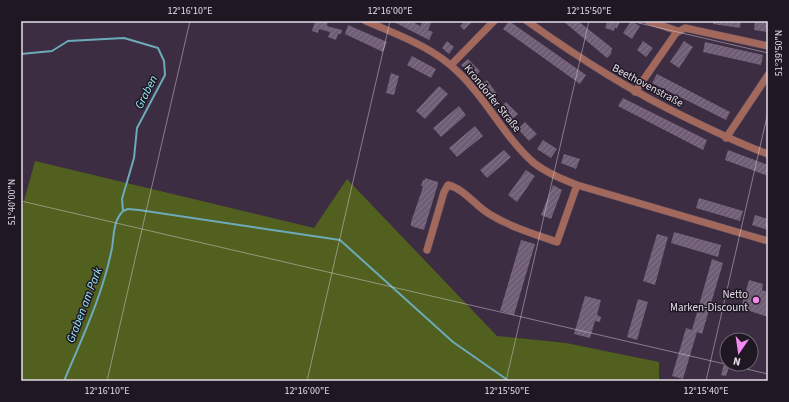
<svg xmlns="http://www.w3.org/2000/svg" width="789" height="402" viewBox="0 0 789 402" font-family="'Source Sans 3',sans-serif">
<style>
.green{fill:#515f1f}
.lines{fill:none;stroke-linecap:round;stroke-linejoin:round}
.stream{stroke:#6daaba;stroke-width:2}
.building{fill:url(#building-hatch)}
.minor-casing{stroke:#57495d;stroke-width:8}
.minor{stroke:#a2685b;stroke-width:7}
.ticks{fill:none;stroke:#e5dce9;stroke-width:1;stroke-opacity:0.45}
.poi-dot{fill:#f489f0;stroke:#1f1822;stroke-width:1.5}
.labels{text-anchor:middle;stroke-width:3;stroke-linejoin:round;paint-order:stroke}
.street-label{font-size:11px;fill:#e5dce9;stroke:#1f1822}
.poi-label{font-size:11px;fill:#e5dce9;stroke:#1f1822;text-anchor:end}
.water-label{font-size:12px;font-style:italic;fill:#94e8fa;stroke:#1f1822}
.neatline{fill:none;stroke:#e5dce9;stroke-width:1.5}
.ticks-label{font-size:10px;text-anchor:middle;fill:#e5dce9}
</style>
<defs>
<pattern id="building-hatch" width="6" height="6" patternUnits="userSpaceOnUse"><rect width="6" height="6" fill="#6f5e75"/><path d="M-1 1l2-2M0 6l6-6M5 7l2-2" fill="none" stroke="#837489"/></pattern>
</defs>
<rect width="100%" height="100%" fill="#3c2d42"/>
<!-- green -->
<path class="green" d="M35,161L314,228L347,179L497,336L566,343L659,362V381H21V212Z"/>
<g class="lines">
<!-- stream -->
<path class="stream" d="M21,54L52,51L68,41L124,38L158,48L164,61L165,75L137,128L134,158L122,199L123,211
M123,211L128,209L139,210L340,240L453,342L509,381
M64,381C82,338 103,294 112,248C114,236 113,221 123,211"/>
</g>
<!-- building -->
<path class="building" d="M315,21H328L327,26L342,30L341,34H338L336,40L328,37L330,32L319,29L318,33L312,31Z
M392,21H411L420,26L423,21H432L428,30L433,32L429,40Z
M465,21H473L464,30L460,26Z
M509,21L586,75L580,84L503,29Z
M563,21H578L612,48L611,54L607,58Z
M606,21H620L617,29L615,27L614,31L605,28L607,22Z
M631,21L640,26L632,39L623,33Z
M713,21H741L740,28L713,24Z
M755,21L768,22V32L754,30Z
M348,25L387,42L383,52L345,34Z
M447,41L454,47L449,54L442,48Z
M643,41L653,48L646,57L637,50Z
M684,41L693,47L679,68L670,62Z
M705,42L763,55L761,65L703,52Z
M412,56L436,69L431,78L407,65Z
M468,59L480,71L474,78L461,65Z
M391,73L399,76L394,95L386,93Z
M657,74L730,112L726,120L652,83Z
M487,80L497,94L490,99L480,85Z
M439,86L448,94L425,119L416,111Z
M623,98L707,140L703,150L618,106Z
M506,102L518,114L510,121L498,109Z
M459,106L466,115L441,137L433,128Z
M525,122L537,134L529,141L518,129Z
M475,126L483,136L457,157L449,148Z
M543,140L557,149L551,158L537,149Z
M504,150L511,157L487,178L480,170Z
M728,150L768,165V176L725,160Z
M564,154L580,159L576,169L561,163Z
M526,170L535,176L517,202L508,195Z
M425,178L438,182V184L424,230L411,226V222L423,187L421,186L423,180H425Z
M553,185L562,190L551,219L541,215Z
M699,198L743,211L740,221L696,208Z
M755,215L768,219V230L752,225Z
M674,232L721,245L718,257L671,243Z
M657,234L668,237L655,285L643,281Z
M521,240L535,244L514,315L500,311Z
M712,259L723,263L702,334L697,332L683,379L672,376L686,328L692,330Z
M749,280L763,284L762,290L768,292V317L741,308Z
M585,296L601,300L597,315L601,317L600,322L595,321L590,338L574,334Z
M638,299L648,302L637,340L627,337Z
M724,364H730L726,376L721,375Z"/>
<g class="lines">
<defs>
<path id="minor" d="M366,21C398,35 433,47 458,72C487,99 504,137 534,163C547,173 562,179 577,185L768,241
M527,21C582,60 632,92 693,121C718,133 742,145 768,154
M648,21L678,31
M451,65L494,21
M635,92L676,33L685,28L768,46
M726,138L768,75
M427,250L444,192L448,185C465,189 476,207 491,215C511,227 534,234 557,242L577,185"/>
</defs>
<!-- minor casing -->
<use href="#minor" class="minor-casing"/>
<!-- minor -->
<use href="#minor" class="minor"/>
</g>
<!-- ticks -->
<path class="ticks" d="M630,21L768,53M21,201L768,374M107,381L190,21M307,381L390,21M506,381L589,21M706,381L768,112"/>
<!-- markers -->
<circle class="poi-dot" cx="756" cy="300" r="4"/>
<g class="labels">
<!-- street labels -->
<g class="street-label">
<text transform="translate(648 85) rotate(28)" y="4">Beethovenstraße</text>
<text transform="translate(493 98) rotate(51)" y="4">Krondorfer Straße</text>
</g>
<!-- poi labels -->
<g class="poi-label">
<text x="748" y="298">Netto<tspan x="748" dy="13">Marken-Discount</tspan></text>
</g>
<!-- water labels -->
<g class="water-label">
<text transform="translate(146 92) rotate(-63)" y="4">Graben</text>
<text transform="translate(84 305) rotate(-69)" y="4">Graben am Park</text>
</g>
</g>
<!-- border -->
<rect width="789" height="402" fill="none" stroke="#1f1822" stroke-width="44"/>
<!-- north arrow -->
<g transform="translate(739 352) rotate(193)"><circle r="19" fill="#1f1822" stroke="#6e6672"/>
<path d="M0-3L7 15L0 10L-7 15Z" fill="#f489f0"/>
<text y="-6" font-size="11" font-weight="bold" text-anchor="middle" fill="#e5dce9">N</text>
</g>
<rect x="22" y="22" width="745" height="358" class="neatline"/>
<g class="ticks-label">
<text x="190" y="14">12°16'10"E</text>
<text x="390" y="14">12°16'00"E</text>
<text x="589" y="14">12°15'50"E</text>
<text transform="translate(778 53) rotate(-90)" y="4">51°39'50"N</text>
<text transform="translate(11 202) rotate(-90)" y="4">51°40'00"N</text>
<text x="107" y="394">12°16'10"E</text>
<text x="307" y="394">12°16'00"E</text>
<text x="507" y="394">12°15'50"E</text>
<text x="706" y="394">12°15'40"E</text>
</g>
</svg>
